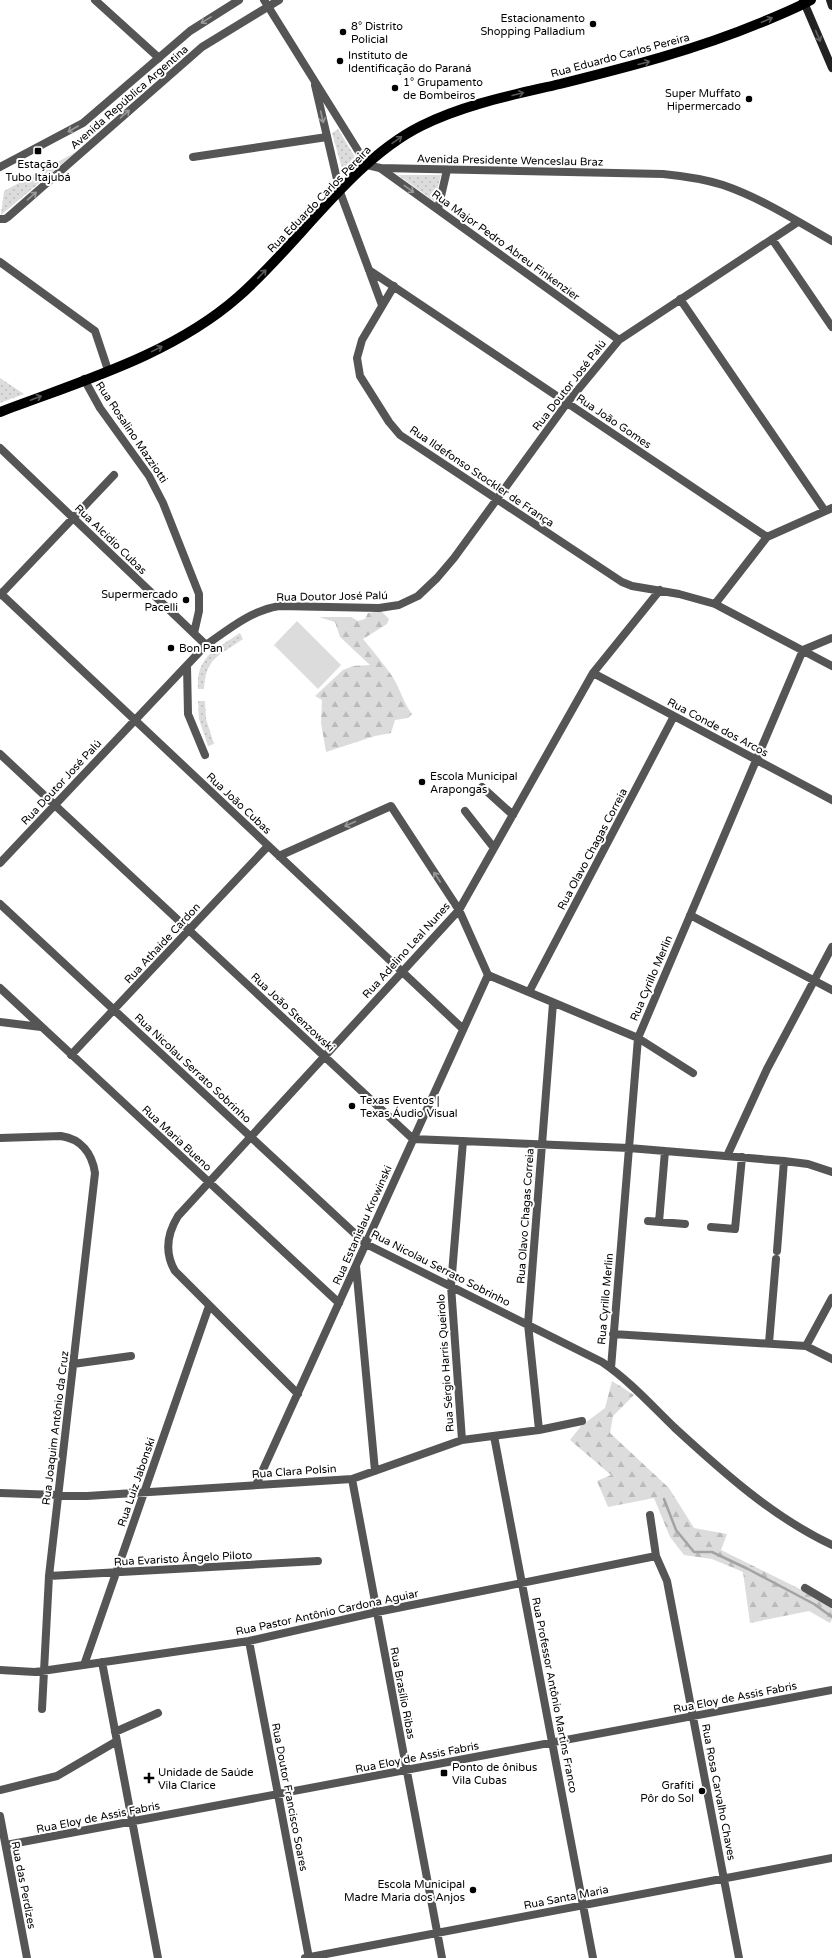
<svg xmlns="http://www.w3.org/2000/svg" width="832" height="1958" viewBox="0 0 832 1958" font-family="'Varela Round',sans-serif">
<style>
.grass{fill:url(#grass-dots)}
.forest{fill:url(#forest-firs)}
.pitch{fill:#dcdcdc}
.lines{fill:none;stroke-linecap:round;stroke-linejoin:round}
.stream{stroke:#a3a3a3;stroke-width:2.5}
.minor{stroke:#555;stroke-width:8}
.tertiary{stroke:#555;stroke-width:8}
.secondary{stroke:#222;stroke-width:8}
.primary{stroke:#000;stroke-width:10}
.oneway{stroke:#999}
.oneway2{stroke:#595959}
.oneway3{stroke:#646464}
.poi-dot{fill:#000;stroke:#fff;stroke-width:1.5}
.labels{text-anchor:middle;stroke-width:4;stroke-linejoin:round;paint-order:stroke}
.poi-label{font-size:11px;fill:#000;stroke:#fff;text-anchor:start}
.street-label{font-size:11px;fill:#000;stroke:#fff}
</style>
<defs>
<pattern id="grass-dots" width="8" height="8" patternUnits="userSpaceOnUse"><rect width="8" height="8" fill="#dcdcdc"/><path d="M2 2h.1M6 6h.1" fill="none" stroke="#bbb" stroke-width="1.8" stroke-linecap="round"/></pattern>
<pattern id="forest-firs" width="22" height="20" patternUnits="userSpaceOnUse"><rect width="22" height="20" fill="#dcdcdc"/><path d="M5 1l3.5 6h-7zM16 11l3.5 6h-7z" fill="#bbb"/></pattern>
</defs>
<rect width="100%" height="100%" fill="#fff"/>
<!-- grass -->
<path class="grass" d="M338,129L358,162L344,175L332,133Z
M76,152L1,215L4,191Z
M398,175H441L434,201Z
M0,378L24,394L0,403Z
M240,633L243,639C219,656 206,657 204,689H198C196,656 216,649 240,633Z
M198,701H205L206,719L214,744L208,746L199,719Z"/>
<!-- forest -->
<path class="forest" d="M381,611L389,619L387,624L363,639C373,651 383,663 392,676C400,688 403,702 412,714L408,718L395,720L391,733L375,736L326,752L321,723L322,700L315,696L343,670L353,666L370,665L340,637L335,622L319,617H351L358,621L365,619L368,613Z
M612,1381L634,1395L613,1416L610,1433L669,1488L694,1528L727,1534L721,1550L798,1588L832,1609V1619L830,1623L809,1611L750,1623L743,1572L712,1559L684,1555L670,1537L654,1498L608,1507L597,1481L611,1475L570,1440L581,1426L605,1408Z"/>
<!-- pitch -->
<path class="pitch" d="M297,621L341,665L318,689L274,645Z"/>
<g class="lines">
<!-- stream -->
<path class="stream" d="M664,1499L676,1530L694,1552H712L748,1569L814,1604L832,1617"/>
<!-- minor -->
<path class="minor" d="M95,0L159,58
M193,157L327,137
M380,168L619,340
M340,192L382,305
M438,209L447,170
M772,239L832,327
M0,262L95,331L108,370
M369,270L767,537
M394,286L362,340L357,358L360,376L389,422L400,435L622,582L632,586L679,594L715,604L832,666
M680,299L825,511
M84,379L100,408L149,476L163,503L199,594V611L194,633
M0,448L206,645
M0,593L463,1029
M0,595L114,475
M715,604L767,537L832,508
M187,666L188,714L205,755
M593,673L832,800
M0,754L413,1139L629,1148L784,1161L808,1164L832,1172
M482,787L513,815
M465,811L494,848
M279,856L391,806L459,910L488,975L638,1038L693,1073
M0,863L206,645C229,629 250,611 279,606L379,608L399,605L418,596L437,578L454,558L567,403L619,340L798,222
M0,904L366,1244L602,1362C630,1381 652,1406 676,1429C724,1473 773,1517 832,1545
M690,915L832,990
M0,988L339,1303
M529,992L674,716
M0,1022L41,1027
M71,1055L268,846
M0,1138L61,1136C81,1139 92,1153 95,1173L49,1576L42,1709
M727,1156L767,1069L832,947
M648,1221L685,1224
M659,1222L665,1151
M711,1227L735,1229L742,1157
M777,1251L784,1161
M356,1266L375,1471
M613,1334L806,1346L832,1359
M769,1343L776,1259
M806,1346L832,1298
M73,1364L131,1356
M611,1368L638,1038L803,650L832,638
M298,1394L175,1271C164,1252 167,1234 178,1216L459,910L593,673L660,590
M539,1430L528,1324L553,1003
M494,1436L593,1958
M462,1440L451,1286L463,1141
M352,1479L442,1958
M256,1485L488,975
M0,1493L87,1496L352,1479L462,1440L539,1430L582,1421
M650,1515L656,1556L667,1581L739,1958
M49,1576L318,1561
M805,1588L832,1604
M249,1641L309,1958
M102,1662L158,1958
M84,1665L209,1306
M0,1670L35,1672L249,1641L377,1612L656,1556
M115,1732L158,1713
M0,1790L57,1776L117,1741
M6,1845L832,1690
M305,1958L832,1858"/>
<!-- tertiary -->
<path class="tertiary" d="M264,0L367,165L380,168L663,174C683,176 704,179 723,185C761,198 797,221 832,241
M315,85L340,192
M0,167L83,123L190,31L239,0
M0,219H5L8,217L202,47L279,0
M0,1816L27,1958"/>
<!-- secondary -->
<path class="secondary" d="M803,0L832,68
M830,0L832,6"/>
<!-- primary -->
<path class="primary" d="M0,412C81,381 172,355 238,297C298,245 351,161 421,126C465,104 513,95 560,84C628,67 695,50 760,23C777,16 795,9 811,0"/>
</g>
<!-- one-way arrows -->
<defs><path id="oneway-shaft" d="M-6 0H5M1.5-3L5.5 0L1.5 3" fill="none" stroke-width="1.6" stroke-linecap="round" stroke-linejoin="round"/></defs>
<g class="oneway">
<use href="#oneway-shaft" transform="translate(206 20) rotate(148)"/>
<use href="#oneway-shaft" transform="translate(125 114) rotate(-41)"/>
<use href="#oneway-shaft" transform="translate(322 117) rotate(77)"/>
<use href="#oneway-shaft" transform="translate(73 129) rotate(150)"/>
<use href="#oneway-shaft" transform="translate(409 189) rotate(36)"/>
<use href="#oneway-shaft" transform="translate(32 196) rotate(-41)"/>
<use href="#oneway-shaft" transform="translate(350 824) rotate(156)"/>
<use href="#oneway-shaft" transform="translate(437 877) rotate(-123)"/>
</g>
<g class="oneway2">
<use href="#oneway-shaft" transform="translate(767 20) rotate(-23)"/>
<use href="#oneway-shaft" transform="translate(644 63) rotate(-15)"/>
<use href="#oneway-shaft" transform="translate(518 94) rotate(-14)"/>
<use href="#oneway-shaft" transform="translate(397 140) rotate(-35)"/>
<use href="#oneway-shaft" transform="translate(262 274) rotate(-46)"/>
<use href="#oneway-shaft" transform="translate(157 349) rotate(-26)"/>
<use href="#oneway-shaft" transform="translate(36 398) rotate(-21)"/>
</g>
<use class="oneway3" href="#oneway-shaft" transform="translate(818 36) rotate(67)"/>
<!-- markers -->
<g class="poi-dot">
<circle cx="593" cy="24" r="4"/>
<circle cx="343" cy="32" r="4"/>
<circle cx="340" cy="61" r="4"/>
<circle cx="395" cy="88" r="4"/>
<circle cx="749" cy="99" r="4"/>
<rect x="34" y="147" width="8" height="8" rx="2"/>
<circle cx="186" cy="600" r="4"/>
<circle cx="171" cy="648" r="4"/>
<circle cx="422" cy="782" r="4"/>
<circle cx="352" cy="1106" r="4"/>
<rect x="440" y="1769" width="8" height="8" rx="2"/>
<path d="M147 1772h4v4h4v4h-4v4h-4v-4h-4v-4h4z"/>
<circle cx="702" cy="1791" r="4"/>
<circle cx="473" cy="1890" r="4"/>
</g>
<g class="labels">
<!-- poi labels -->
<g class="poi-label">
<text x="585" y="22" text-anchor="end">Estacionamento<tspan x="585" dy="13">Shopping Palladium</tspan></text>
<text x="351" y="30">8° Distrito<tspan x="351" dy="13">Policial</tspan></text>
<text x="348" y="59">Instituto de<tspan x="348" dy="13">Identificação do Paraná</tspan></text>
<text x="403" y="86">1° Grupamento<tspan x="403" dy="13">de Bombeiros</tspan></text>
<text x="741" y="97" text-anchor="end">Super Muffato<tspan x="741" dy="13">Hipermercado</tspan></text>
<text x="38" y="168" text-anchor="middle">Estação<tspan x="38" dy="13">Tubo Itajubá</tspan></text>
<text x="178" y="598" text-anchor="end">Supermercado<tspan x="178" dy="13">Pacelli</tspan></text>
<text x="179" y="652">Bon Pan</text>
<text x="430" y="780">Escola Municipal<tspan x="430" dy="13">Arapongas</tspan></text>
<text x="360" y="1104">Texas Eventos |<tspan x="360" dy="13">Texas Áudio Visual</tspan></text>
<text x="452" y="1771">Ponto de ônibus<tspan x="452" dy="13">Vila Cubas</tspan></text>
<text x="158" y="1776">Unidade de Saúde<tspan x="158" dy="13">Vila Clarice</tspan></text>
<text x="694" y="1789" text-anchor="end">Grafíti<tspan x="694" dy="13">Pôr do Sol</tspan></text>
<text x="465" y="1888" text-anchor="end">Escola Municipal<tspan x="465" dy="13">Madre Maria dos Anjos</tspan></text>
</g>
<!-- street labels -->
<g class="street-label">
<text transform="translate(620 55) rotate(-15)" y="4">Rua Eduardo Carlos Pereira</text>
<text transform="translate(129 97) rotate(-41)" y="4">Avenida República Argentina</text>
<text transform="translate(510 160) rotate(1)" y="4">Avenida Presidente Wenceslau Braz</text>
<text transform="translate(319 199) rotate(-46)" y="4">Rua Eduardo Carlos Pereira</text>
<text transform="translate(506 245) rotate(36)" y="4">Rua Major Pedro Abreu Finkenzier</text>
<text transform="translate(569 385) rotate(-52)" y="4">Rua Doutor José Palú</text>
<text transform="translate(614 421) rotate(34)" y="4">Rua João Gomes</text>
<text transform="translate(132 432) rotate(56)" y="4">Rua Rosalino Mazziotti</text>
<text transform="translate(482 476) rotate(34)" y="4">Rua Ildefonso Stockler de França</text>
<text transform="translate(111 539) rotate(44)" y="4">Rua Alcídio Cubas</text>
<text transform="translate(332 596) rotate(-1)" y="4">Rua Doutor José Palú</text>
<text transform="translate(718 727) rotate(28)" y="4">Rua Conde dos Arcos</text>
<text transform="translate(61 782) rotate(-47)" y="4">Rua Doutor José Palú</text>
<text transform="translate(239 803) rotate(43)" y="4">Rua João Cubas</text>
<text transform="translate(592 849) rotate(-62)" y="4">Rua Olavo Chagas Correia</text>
<text transform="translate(162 943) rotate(-47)" y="4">Rua Athaíde Cardon</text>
<text transform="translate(406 950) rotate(-48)" y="4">Rua Adelino Leal Nunes</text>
<text transform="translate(651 978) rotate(-67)" y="4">Rua Cyrillo Merlin</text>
<text transform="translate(293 1012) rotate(43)" y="4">Rua João Stenzowski</text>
<text transform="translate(193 1068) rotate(43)" y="4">Rua Nicolau Serrato Sobrinho</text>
<text transform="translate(177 1138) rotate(43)" y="4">Rua Maria Bueno</text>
<text transform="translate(525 1216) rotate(-86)" y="4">Rua Olavo Chagas Correia</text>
<text transform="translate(362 1225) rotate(-66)" y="4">Rua Estanislau Krowinski</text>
<text transform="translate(441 1268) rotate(27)" y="4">Rua Nicolau Serrato Sobrinho</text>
<text transform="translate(605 1299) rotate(-85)" y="4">Rua Cyrillo Merlin</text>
<text transform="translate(445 1363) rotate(-94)" y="4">Rua Sérgio Harris Queirolo</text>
<text transform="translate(55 1428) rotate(-83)" y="4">Rua Joaquim Antônio da Cruz</text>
<text transform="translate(294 1471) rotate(-4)" y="4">Rua Clara Polsin</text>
<text transform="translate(136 1482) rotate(-71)" y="4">Rua Luiz Jabonski</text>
<text transform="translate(183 1558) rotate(-3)" y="4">Rua Evaristo Ângelo Piloto</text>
<text transform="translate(327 1612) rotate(-12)" y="4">Rua Pastor Antônio Cardona Aguiar</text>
<text transform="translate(403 1693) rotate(79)" y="4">Rua Brasílio Ribas</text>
<text transform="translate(555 1695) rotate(79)" y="4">Rua Professor Antônio Martins Franco</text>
<text transform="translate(735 1697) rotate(-11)" y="4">Rua Eloy de Assis Fabris</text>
<text transform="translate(417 1757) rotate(-11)" y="4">Rua Eloy de Assis Fabris</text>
<text transform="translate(719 1792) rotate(79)" y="4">Rua Rosa Carvalho Chaves</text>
<text transform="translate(290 1797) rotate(79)" y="4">Rua Doutor Francisco Soares</text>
<text transform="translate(98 1817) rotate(-11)" y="4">Rua Eloy de Assis Fabris</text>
<text transform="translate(24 1885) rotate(79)" y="4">Rua das Perdizes</text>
<text transform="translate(566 1897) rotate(-11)" y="4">Rua Santa Maria</text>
</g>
</g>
</svg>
